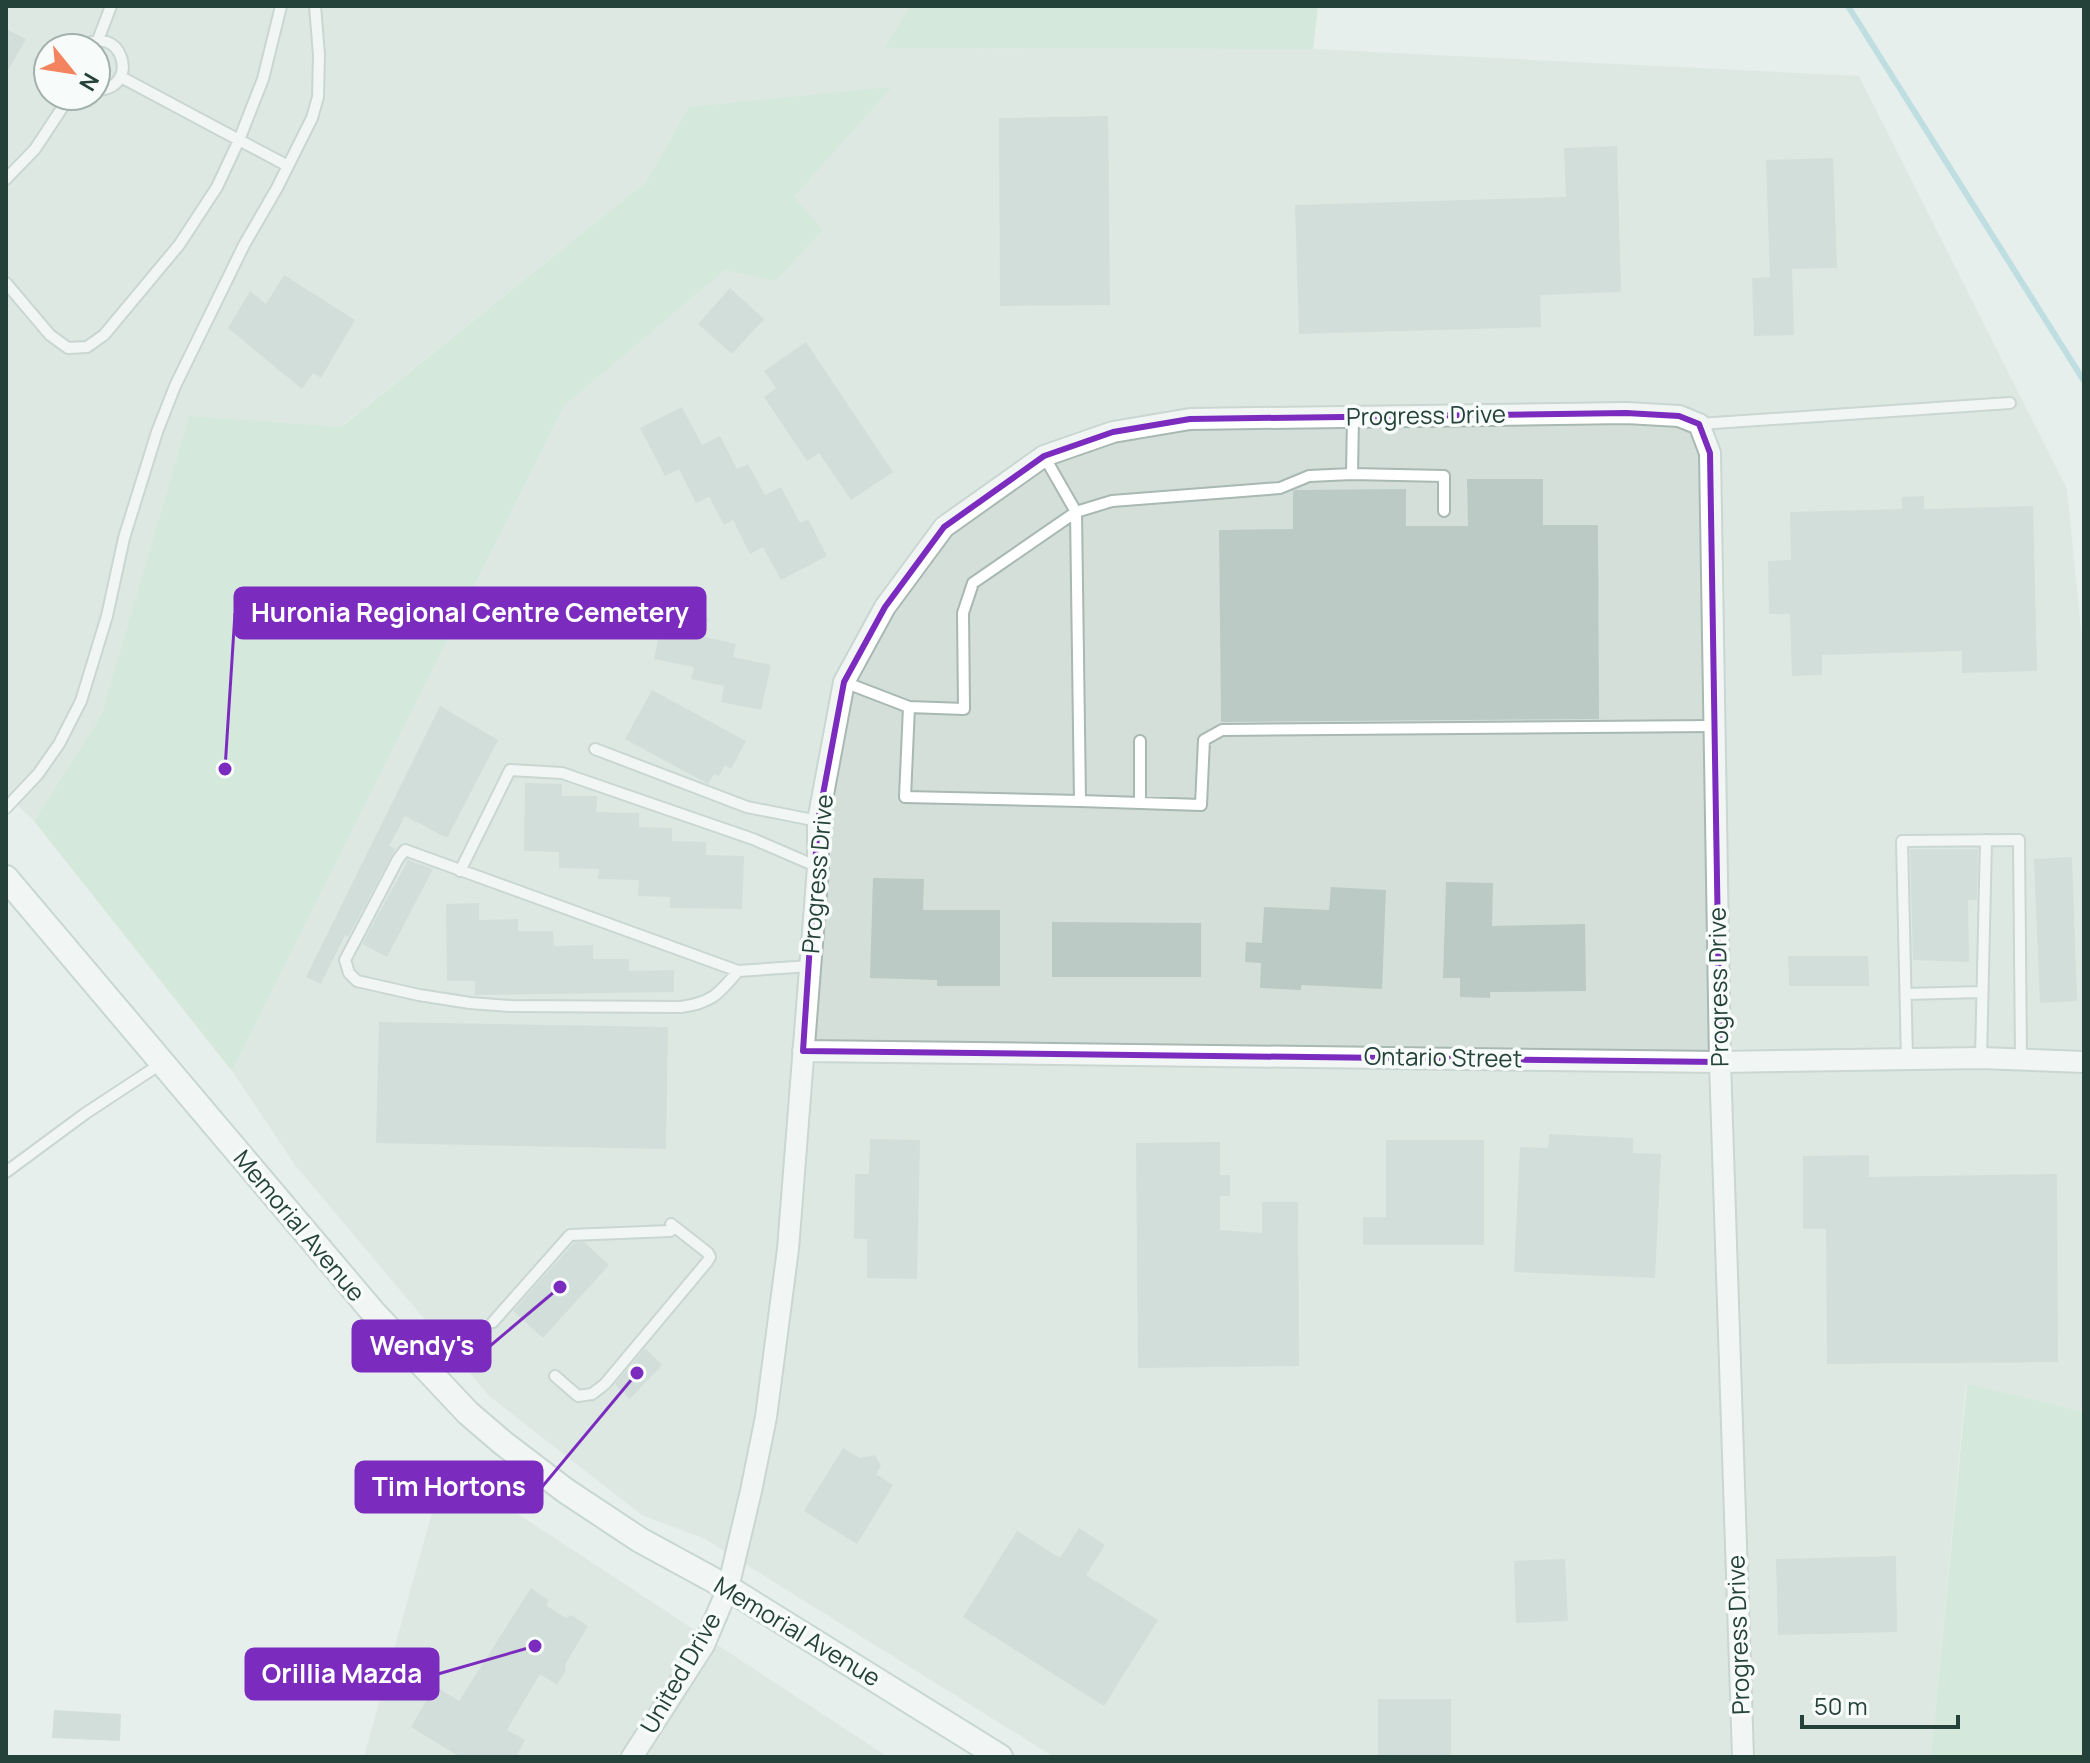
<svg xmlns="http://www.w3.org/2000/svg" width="2090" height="1763" viewBox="0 0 2090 1763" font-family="Manrope,sans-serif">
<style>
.built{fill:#d4dfda;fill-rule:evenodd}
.green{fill:#bfe0c8}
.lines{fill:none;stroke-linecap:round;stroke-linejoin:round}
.stream{stroke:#8ec9d4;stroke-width:6}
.building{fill:#bbcac4}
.lane-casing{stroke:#a8b8b2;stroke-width:14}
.street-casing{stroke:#a8b8b2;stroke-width:24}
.secondary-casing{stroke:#a4bbb3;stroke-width:28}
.lane{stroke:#fff;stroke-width:10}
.street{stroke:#fff;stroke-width:20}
.secondary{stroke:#fff;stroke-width:24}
.marked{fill:none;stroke:#7b2cbf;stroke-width:6;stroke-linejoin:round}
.labels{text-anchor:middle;stroke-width:7;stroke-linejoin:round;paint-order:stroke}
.street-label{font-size:24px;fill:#24423a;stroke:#f7fbf9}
.leader{fill:none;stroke:#7b2cbf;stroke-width:3}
.callout-dot{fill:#7b2cbf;stroke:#f7fbf9;stroke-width:3}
.callout{fill:#7b2cbf;stroke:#7b2cbf;stroke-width:3}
.callout-label{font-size:26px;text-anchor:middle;font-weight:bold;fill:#fff}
</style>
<rect width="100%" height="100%" fill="#e6efeb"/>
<!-- built -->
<path class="built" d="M6,6H910L886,48L1313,49L1859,76L2067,489L2084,658V1412L1966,1384L1931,1757H1054L705,1539L642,1515L489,1396L295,1165L232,1071L564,406L725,270L794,197L891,88L689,107L646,182L340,427L189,416L101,716L34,821L6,794ZM48,48H96V96H48Z
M445,1466L888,1757H364Z"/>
<!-- green -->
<path class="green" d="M910,6H1318L1313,49L885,48Z
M892,87L794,197L823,230L775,281L725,270L564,406L232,1071L34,821L101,716L189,416L341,427L646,182L689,107Z
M1967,1384L2084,1412V1757H1931Z"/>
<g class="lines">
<!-- stream -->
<path class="stream" d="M1848,6L2084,381"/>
</g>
<!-- building -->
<path class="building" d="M6,29L26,39L6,74Z
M1108,116L1110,305L1000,306L999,118Z
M1617,146L1621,292L1540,295L1541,327L1299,334L1295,205L1566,197L1564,148Z
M1833,158L1837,268L1792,269L1794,335L1754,336L1752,278L1770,277L1766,160Z
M284,275L355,320L321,378L313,373L302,389L228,328L250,291L266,304Z
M730,288L764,319L732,354L698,324Z
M806,342L893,472L851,500L819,453L807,461L764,397L776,388L764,371Z
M682,407L702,445L720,436L737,469L748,464L765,495L781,487L800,523L808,519L827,556L781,580L763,547L750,554L733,520L724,525L709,497L696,503L679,469L665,476L640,428Z
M1467,479H1543V525H1598L1599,719L1221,722L1219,530L1293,529V491L1296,490L1406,489V526H1468Z
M1924,496V509L2033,506L2037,671L1962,673V651L1822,655V675L1792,676L1790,614H1769L1768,561L1791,560L1790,512L1902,509V497Z
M665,609L708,618L705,637L736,644L733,657L771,665L761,710L721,702L724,686L691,679L694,667L654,659Z
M652,690L746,741L731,769L725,765L719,776L714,774L708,784L625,739Z
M440,706L498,740L447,838L405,816L389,846L395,849L348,937L345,935L321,984L306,977Z
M525,783L562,784V796H597L596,812L639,813V827L672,828V841L706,842V855L744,856L742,909L670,908V897L638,896L639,880L598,879L599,869L559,868V852L524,851Z
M1910,849H1978L1977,900H1968L1969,962L1913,960Z
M2072,857L2077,1001L2040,1003L2034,859Z
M408,860L433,869L387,957L362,944Z
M873,878L924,879L923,910H1000V986H937V980L870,978Z
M1446,882L1493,883L1492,926L1585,924L1586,991L1490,992V998L1460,997V978H1443Z
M1331,887L1386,890L1382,989L1301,985V990L1260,988L1261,963L1245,962L1246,942L1262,943L1264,907L1329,910Z
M479,903V920L518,919V931H553L554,946L593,945V959H629V971L674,970V992L475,995V981H447L446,904Z
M1052,922L1201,923V977H1052Z
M1788,956H1868L1869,986H1789Z
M379,1022L668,1027L666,1149L376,1143Z
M1549,1134L1633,1138V1153L1661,1154L1655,1278L1514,1272L1520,1147L1548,1148Z
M870,1139L920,1140L917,1279L867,1278V1239H854L855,1174H869Z
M1386,1140H1484V1245H1363V1217H1386Z
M1220,1142V1175H1230V1196H1220V1230L1262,1233V1202H1298L1299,1366L1138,1368L1136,1143Z
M1869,1155V1177L2057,1174L2058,1362L1827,1364L1826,1229H1803V1156Z
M584,1242L609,1265L543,1338L513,1311L574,1243Z
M645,1348L662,1365L630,1399L615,1384Z
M843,1448L860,1458L875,1455L881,1466L876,1474L893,1485L857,1544L804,1511Z
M1079,1528L1105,1545L1086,1575L1158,1620L1104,1706L963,1617L1017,1531L1060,1558Z
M1896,1556L1897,1632L1778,1635L1776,1559Z
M1565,1559L1568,1621L1516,1623L1514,1561Z
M531,1588L548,1600L547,1606L566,1618L571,1615L588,1626L565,1665L566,1670L557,1685L540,1674L507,1730L525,1740L516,1757H460L411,1727L435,1686L459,1701Z
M1378,1699H1451V1757H1378Z
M54,1710L121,1714L120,1741L52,1738Z"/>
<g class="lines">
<defs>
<path id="lane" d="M281,6L263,79L239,140L288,166
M98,40L111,6
M81,48C120,18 144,89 96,90
M6,179L35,149L70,96
M6,283L50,335L68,348L87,347L104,335L179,245L217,187L239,140L121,77
M1699,424L2010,403
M1044,456L1076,512L973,583L963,613L964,709L909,707L905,797L1080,801L1076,512L1112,501L1280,488L1309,476L1352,474L1353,417
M1352,474L1444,476V511
M844,682L909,707
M1140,741V803
M595,749L747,807L818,821
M1080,801L1201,805L1204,740L1222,730L1714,726
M6,808L38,774L59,744L81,701L107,616L124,538L157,432L175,386L244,245L277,188L312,118L318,97L319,55L315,6
M460,871L510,770L562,773L753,839L818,867
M738,971C719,994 711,1003 681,1007L511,1006L470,1003L419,995L357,981L349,973L345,960L398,859L405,850L738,971L810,966
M1906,994L1982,992
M1981,1058L1986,840
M1907,1059L1902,841L2019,840L2021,1059
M6,1172L86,1113L162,1063
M493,1322L570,1235L670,1231
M555,1376L578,1396L592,1394L605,1384L707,1262L710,1257L708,1253L671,1224"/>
<path id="street" d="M803,1051L1720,1062L1981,1058L2084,1062
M632,1757L704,1645L728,1588L751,1491L766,1417L788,1249L818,867V821L844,682L885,607L944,527L1044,456L1113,432L1190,419L1626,413L1679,416L1699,424L1710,453L1720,1062L1743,1757"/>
<path id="secondary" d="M6,878L373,1312L468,1413L503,1443L566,1491L640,1540L728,1588L1000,1757"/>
</defs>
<!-- lane casing -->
<use href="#lane" class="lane-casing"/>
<!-- street casing -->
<use href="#street" class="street-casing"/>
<!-- secondary casing -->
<use href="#secondary" class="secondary-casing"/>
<!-- lane -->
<use href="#lane" class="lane"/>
<!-- street -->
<use href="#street" class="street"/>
<!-- secondary -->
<use href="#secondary" class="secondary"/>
</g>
<!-- marked area -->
<path d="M0 0H2090V1763H0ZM1626,413L1679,416L1699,424L1710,453L1720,1062L803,1051L818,821L844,682L885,607L944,527L1044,456L1113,432L1190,419Z" fill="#e6efeb" fill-opacity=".55" fill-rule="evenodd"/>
<path class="marked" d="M1626,413L1679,416L1699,424L1710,453L1720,1062L803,1051L818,821L844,682L885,607L944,527L1044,456L1113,432L1190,419Z"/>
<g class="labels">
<!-- street labels -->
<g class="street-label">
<text transform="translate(1426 416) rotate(-1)" y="8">Progress Drive</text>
<text transform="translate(818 874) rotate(-85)" y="8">Progress Drive</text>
<text transform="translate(1719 987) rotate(-91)" y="8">Progress Drive</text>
<text transform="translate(1443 1058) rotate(1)" y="8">Ontario Street</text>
<text transform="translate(299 1226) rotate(50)" y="8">Memorial Avenue</text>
<text transform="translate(797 1632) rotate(31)" y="8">Memorial Avenue</text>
<text transform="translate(1739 1635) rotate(-92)" y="8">Progress Drive</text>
<text transform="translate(681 1673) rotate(-60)" y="8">United Drive</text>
</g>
</g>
<!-- callouts -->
<path class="leader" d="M225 769L235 613M560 1287L490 1346M637 1373L542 1487M535 1646L438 1674"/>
<g class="callout-dot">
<circle cx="225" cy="769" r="8"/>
<circle cx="560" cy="1287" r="8"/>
<circle cx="637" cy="1373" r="8"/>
<circle cx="535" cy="1646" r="8"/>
</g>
<g class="callout">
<rect x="235" y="588" width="470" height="50" rx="8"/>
<rect x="353" y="1321" width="137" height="50" rx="8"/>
<rect x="356" y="1462" width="186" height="50" rx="8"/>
<rect x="246" y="1649" width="192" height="50" rx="8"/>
</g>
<g class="callout-label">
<text x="470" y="622">Huronia Regional Centre Cemetery</text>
<text x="422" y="1355">Wendy's</text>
<text x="449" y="1496">Tim Hortons</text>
<text x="342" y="1683">Orillia Mazda</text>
</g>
<!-- border -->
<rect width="2090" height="1763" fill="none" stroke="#24423a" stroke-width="16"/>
<!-- north arrow -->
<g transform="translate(72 72) rotate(120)"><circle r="38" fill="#f7fbf9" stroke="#a3b1ad" stroke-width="2"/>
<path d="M0-6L14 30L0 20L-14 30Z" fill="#f4845f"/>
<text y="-12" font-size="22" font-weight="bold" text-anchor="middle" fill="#24423a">N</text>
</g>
<!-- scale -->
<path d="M1802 1715v12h156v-12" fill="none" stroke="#24423a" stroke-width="4"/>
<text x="1814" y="1715" font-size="24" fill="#24423a" stroke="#f7fbf9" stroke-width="6" paint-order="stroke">50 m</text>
</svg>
